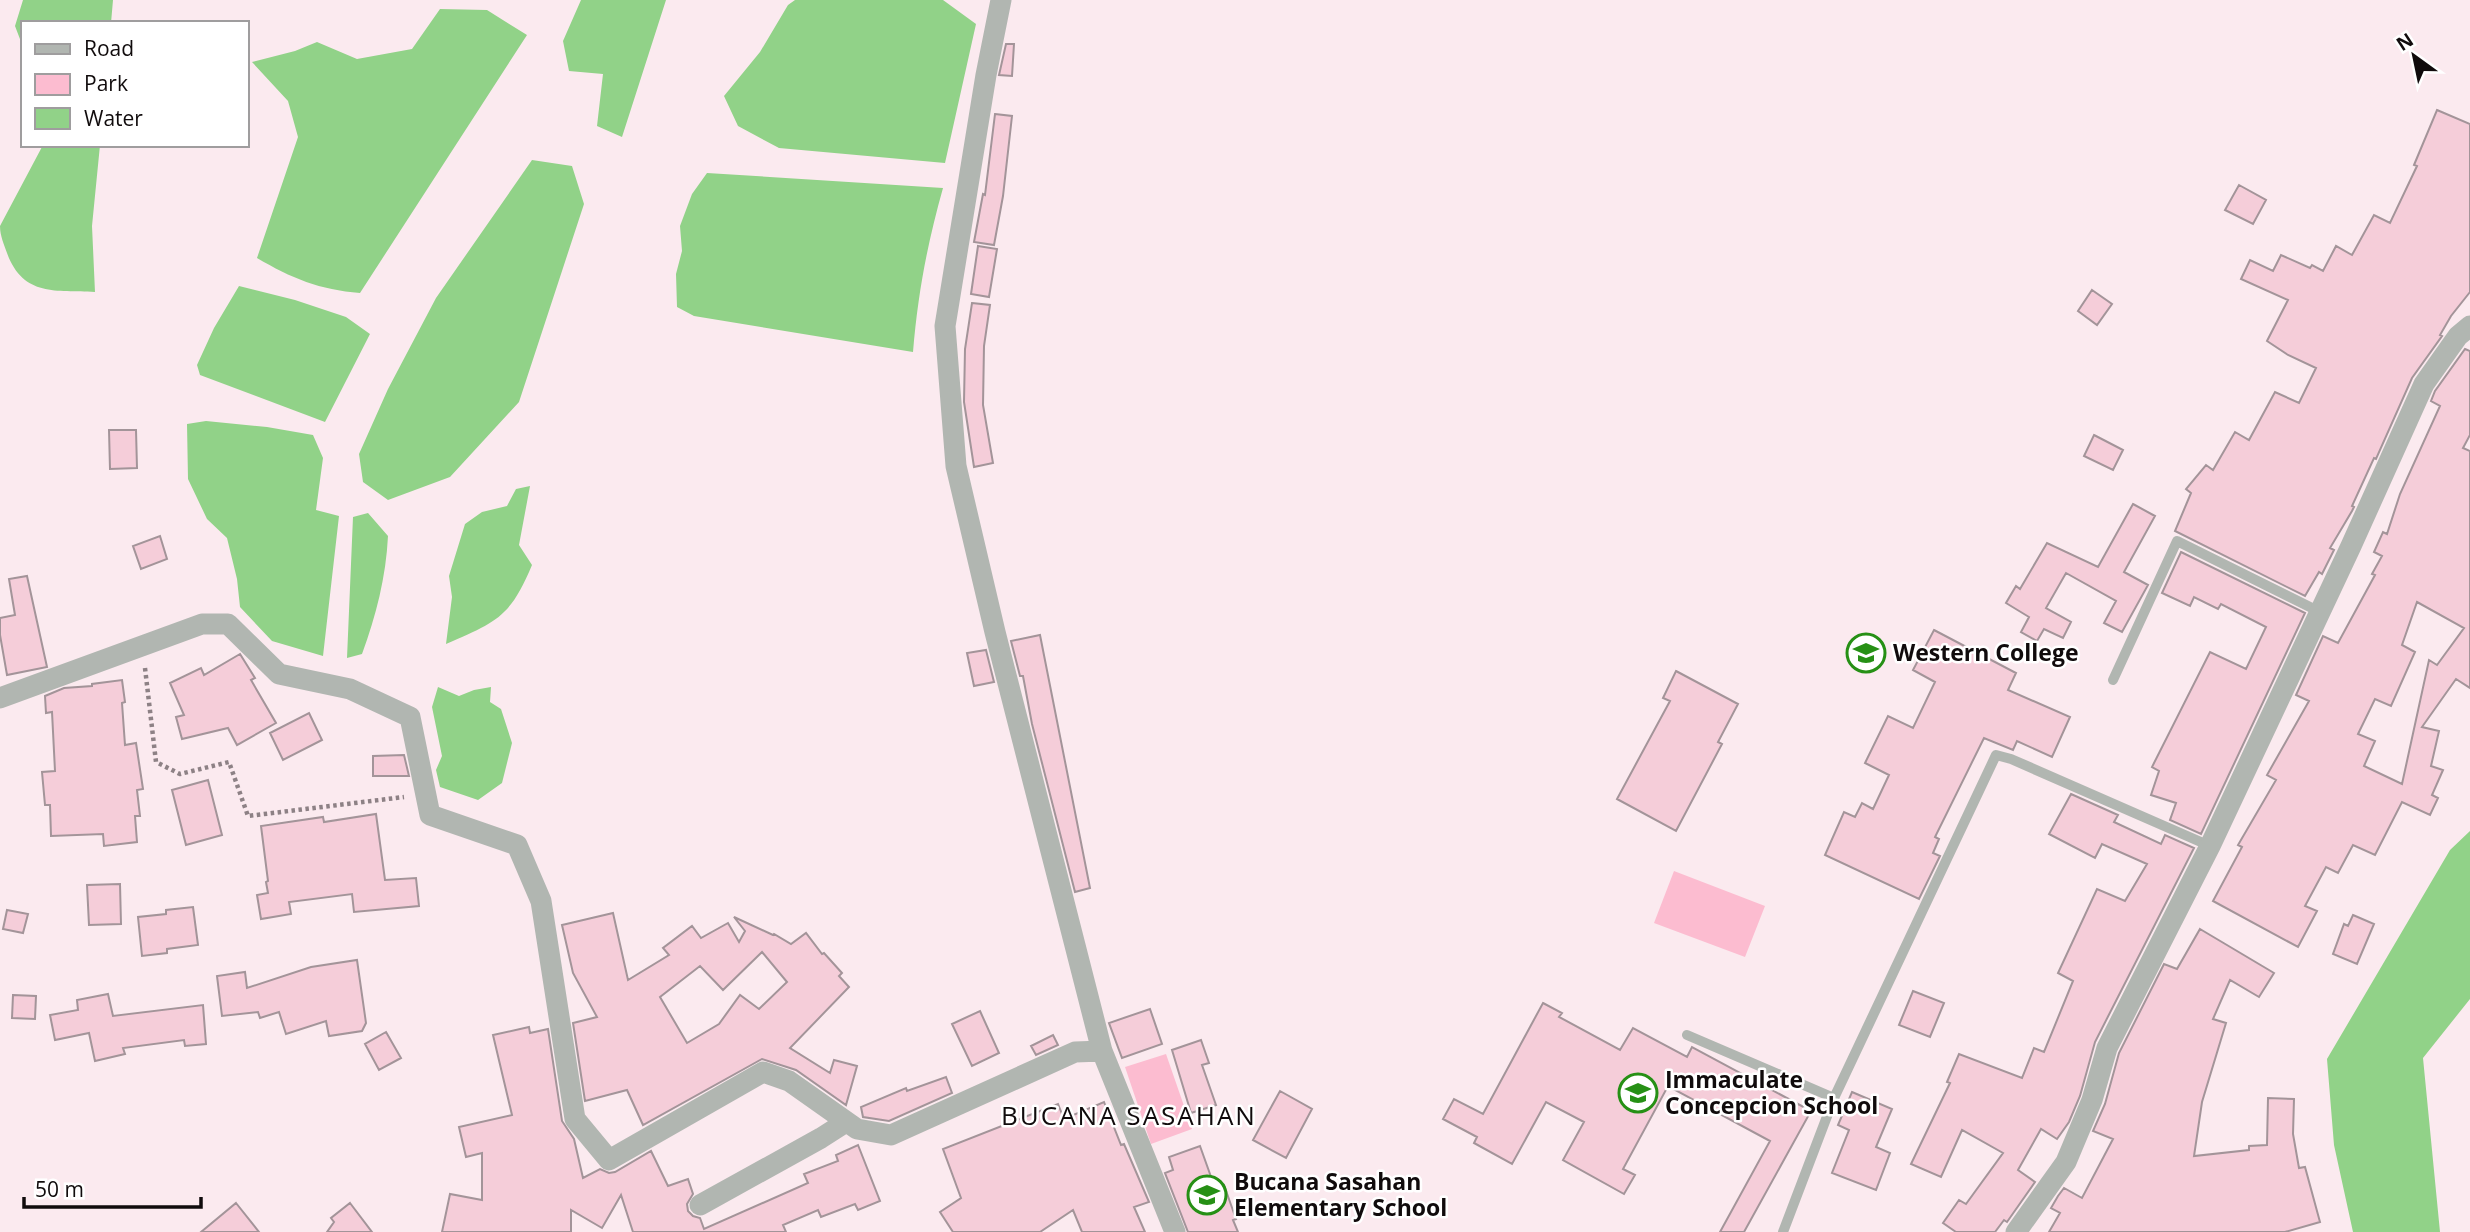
<svg xmlns="http://www.w3.org/2000/svg" width="2470" height="1232" viewBox="0 0 2470 1232" font-family="'Open Sans',sans-serif">
<style>
.green{fill:#fcbcd0}
.water{fill:#91d288}
.building{fill:#f5cdd9;stroke:#a39499;stroke-width:2;fill-rule:evenodd}
.lines{fill:none;stroke-linecap:round;stroke-linejoin:round}
.path{stroke:#8d8185;stroke-width:4.5;stroke-dasharray:3.5 3.5;stroke-linecap:butt}
.service{stroke:#b1b6b1;stroke-width:10}
.minor{stroke:#b1b6b1;stroke-width:21}
.labels{text-anchor:middle;stroke-width:5;stroke-linejoin:round;paint-order:stroke}
.poi-label{font-size:23px;font-weight:bold;fill:#100b0c;stroke:#fff;text-anchor:start}
.quarter-label{font-size:26px;letter-spacing:2px;fill:#100b0c;stroke:#fff}
</style>
<rect width="100%" height="100%" fill="#fbeaef"/>
<!-- green -->
<path class="green" d="M1674,871L1765,906L1745,957L1654,923Z
M1166,1054L1192,1129L1151,1144L1125,1067Z"/>
<!-- water -->
<path class="water" d="M23,0H113L111,23H23V47L15,26Z
M581,0H666L622,137L597,126L603,74L569,71L563,41Z
M795,0H943L976,24L945,163L779,148L738,126L724,96L760,52L788,5Z
M440,9L487,10L527,35L360,293C320,290 291,278 257,258L298,137L288,101L252,62L295,51L317,42L357,59L412,49Z
M43,145H100L92,226L95,292C56,290 23,297 7,253C4,244 0,236 0,226Z
M532,160L572,166L584,204L519,402L450,477L388,500L363,482L359,454L388,389L436,298Z
M707,173L943,188C927,245 918,293 913,352L694,316L677,307L676,274L682,251L680,226L692,194Z
M239,286L295,300L346,317L370,334L325,422L200,375L197,365L214,328Z
M206,421L267,427L313,435L323,458L316,510L339,516L323,656L272,641L240,607L237,579L227,538L207,519L188,479L187,424Z
M530,486L519,545L532,565C510,618 496,622 446,644L452,597L449,576L465,524L482,512L507,506L516,489Z
M368,513L388,536C386,577 376,616 362,654L347,658L353,517Z
M438,687L459,696L474,690L491,687L490,702L501,709L512,743L502,783L478,800L440,787L436,770L442,756L432,707Z
M2470,831V999L2423,1058L2440,1232H2353L2334,1145L2327,1059L2450,850Z"/>
<!-- building -->
<path class="building" d="M1006,44H1014L1012,76L999,75Z
M2437,110L2470,124V292L2451,316L2440,335L2442,336L2412,378L2376,459L2374,458L2352,506L2354,507L2352,511L2330,548L2334,550L2322,574L2319,572L2305,596L2175,531L2191,493L2186,489L2206,465L2213,470L2235,432L2249,440L2275,392L2299,403L2316,368L2288,355L2267,341L2288,300L2241,279L2250,260L2273,271L2281,255L2310,268L2312,265L2323,271L2336,246L2352,255L2374,215L2390,223L2417,166L2414,165Z
M995,114L1012,116L1003,196L994,245L974,242L983,194L985,195Z
M2239,185L2266,200L2253,224L2225,210Z
M978,246L997,249L989,297L971,294Z
M2092,290L2112,304L2097,325L2078,311Z
M972,303L990,305L984,346L983,405L993,463L974,467L964,402L965,349Z
M2465,349L2470,351V435L2463,448L2470,451V688L2456,679L2422,727L2439,731L2431,766L2443,770L2432,795L2438,798L2430,815L2402,802L2375,855L2353,845L2338,873L2326,867L2305,906L2317,911L2298,947L2213,901L2242,847L2238,845L2276,780L2267,775L2309,701L2296,695L2323,636L2338,643L2375,575L2372,574L2382,556L2374,552L2383,532L2387,534L2400,494L2440,406L2431,401L2435,391ZM2417,602L2464,628L2437,665L2429,660L2402,784L2364,766L2375,741L2358,734L2375,699L2391,706L2415,652L2402,645Z
M109,430H136L137,468L110,469Z
M2094,435L2123,450L2113,470L2084,456Z
M2133,504L2155,516L2124,572L2148,585L2122,632L2104,623L2116,601L2066,573L2046,608L2071,622L2063,638L2044,629L2037,641L2021,632L2029,617L2006,603L2016,586L2020,589L2047,543L2098,567Z
M160,536L167,559L141,569L133,546Z
M2181,552L2305,613L2201,834L2170,820L2176,803L2151,795L2159,771L2152,767L2210,652L2246,669L2266,627L2221,604L2218,609L2194,597L2190,606L2162,593Z
M27,576L47,667L7,675L0,635V618L15,615L9,579Z
M1934,630L2016,673L2008,690L2070,717L2052,757L2017,741L2013,750L1984,738L1935,837L1939,839L1933,853L1940,856L1919,899L1825,855L1844,812L1855,817L1862,803L1873,809L1889,775L1865,763L1888,716L1913,728L1935,682L1913,670Z
M1040,635L1090,888L1075,892L1032,724L1023,676H1020L1011,641Z
M986,650L994,682L974,686L967,653Z
M240,654L255,678L251,680L276,723L237,745L228,728L182,739L176,717L184,715L170,683L201,668L204,675Z
M1676,671L1738,704L1718,742L1722,744L1676,831L1617,799L1670,701L1663,698Z
M122,680L125,702L122,703L125,745L136,743L143,789L137,790L140,816H135L137,842L104,846L103,834L51,836L50,805H45L42,772L55,771L52,712L46,713L45,696L64,688L92,686V684Z
M309,713L322,740L283,760L270,733Z
M404,755L409,776H373V756Z
M208,780L222,835L186,845L172,790Z
M2071,794L2118,815L2114,822L2161,844L2165,835L2194,848L2095,1042L2080,1096L2069,1122L2057,1139L2041,1129L2018,1170L2035,1182L2007,1222L2004,1220L1995,1232H1956L1943,1223L1959,1200L1966,1204L2003,1153L1962,1130L1941,1177L1911,1164L1950,1083L1947,1082L1959,1054L2022,1078L2034,1048L2044,1052L2073,981L2058,973L2097,889L2125,901L2147,864L2102,844L2095,858L2049,834Z
M376,814L385,880L416,878L419,906L354,912L352,894L289,902L291,914L261,919L257,895L268,893L266,882L268,881L261,826L323,817L324,822Z
M120,884L121,924L89,925L87,885Z
M193,907L198,945L167,949V953L142,956L138,917L166,914V910Z
M7,910L28,914L23,933L3,929Z
M613,913L628,980L669,955L663,948L692,926L701,938L728,923L739,942L745,931L734,917L773,935L774,934L791,944L806,933L822,954L824,953L842,973L839,976L849,987L790,1048L830,1073L834,1060L857,1066L846,1105L796,1070L762,1059L643,1125L627,1090L585,1101L573,1023L597,1017L573,973L562,925ZM762,952L787,982L759,1009L740,995L719,1024L687,1043L660,997L700,966L723,990Z
M2353,915L2374,924L2357,964L2333,954L2344,924L2348,926Z
M2200,929L2274,973L2259,997L2230,980L2213,1019L2226,1023L2202,1102L2194,1156L2249,1150V1146L2267,1145L2268,1098L2294,1099L2293,1134L2299,1168L2305,1167L2320,1222L2285,1232H2049L2060,1213L2051,1208L2058,1196L2064,1188L2082,1198L2113,1139L2093,1131L2105,1104L2119,1053L2164,964L2177,969Z
M357,960L366,1023L362,1031L329,1036L326,1021L286,1034L279,1012L260,1018L258,1012L222,1016L217,976L245,972L247,988L311,967Z
M1913,991L1944,1003L1930,1037L1899,1025Z
M108,994L113,1016L203,1005L206,1044L185,1046L184,1040L123,1048L125,1054L95,1061L89,1033L55,1040L50,1015L78,1010L77,1000Z
M13,995L36,996L35,1019L12,1018Z
M1543,1003L1562,1013L1559,1017L1620,1050L1633,1028L1687,1057L1692,1047L1811,1111L1744,1232H1720L1770,1141L1668,1086L1623,1169L1635,1175L1624,1194L1563,1160L1584,1122L1546,1102L1512,1164L1474,1143L1477,1137L1443,1119L1454,1099L1483,1114Z
M1150,1009L1162,1044L1122,1058L1109,1023Z
M980,1011L999,1053L972,1066L952,1024Z
M529,1027L530,1033L548,1029L562,1121L574,1139L583,1178L600,1169L609,1173L615,1172L651,1151L668,1186L688,1179L693,1194L687,1204L688,1211L693,1216L700,1218L704,1229L808,1183L804,1174L838,1161L836,1155L858,1145L880,1201L858,1210L855,1204L821,1217L818,1210L783,1225L786,1232H633L621,1195L602,1228L571,1210V1232H442L450,1194L482,1200V1153L466,1157L459,1127L512,1115L493,1035Z
M386,1032L401,1058L379,1070L365,1044Z
M1053,1035L1058,1045L1036,1055L1031,1046Z
M1201,1040L1209,1063L1202,1065L1216,1105L1191,1113L1172,1050Z
M946,1077L952,1093L889,1121L863,1117L861,1107L906,1088L907,1091Z
M1280,1091L1312,1109L1286,1158L1253,1140Z
M1852,1092L1892,1109L1876,1147L1890,1153L1876,1190L1832,1173L1849,1130L1838,1125Z
M1104,1102L1121,1145L1124,1144L1149,1202L1134,1207L1145,1232H1082L1073,1210L1040,1232H953L940,1212L961,1198L943,1149L1058,1104L1064,1119Z
M1200,1146L1215,1188L1224,1185L1236,1219L1233,1220L1238,1232H1188L1165,1173L1173,1170L1169,1157Z
M236,1203L259,1232H201Z
M350,1203L372,1232H327L334,1222L331,1218Z"/>
<g class="lines">
<!-- path -->
<path class="path" d="M145,668L156,762L180,774L229,762L248,816L404,797"/>
<!-- service -->
<path class="service" d="M2113,680L2177,541L2320,612
M1687,1035L1834,1098
M1783,1232L1834,1098L1996,755L2011,759L2210,846"/>
<!-- minor -->
<path class="minor" d="M1001,0L986,75L945,326L956,466L995,632L1102,1051L1175,1232
M0,698L202,624H228L279,674L350,689L410,717L430,815L517,845L541,901L575,1119L609,1160L763,1072L789,1081L857,1129L891,1135L1075,1052L1102,1051
M700,1205L821,1138L846,1122
M2016,1232L2066,1162L2092,1100L2107,1048L2210,846L2351,546L2424,384L2458,336L2470,326"/>
</g>
<!-- icons -->
<defs>
<symbol id="university-ring" viewBox="-11 -11 22 22"><circle r="9.5" fill="#fff" stroke="#269015" stroke-width="1.5"/><path d="M0-5L7-2L0 1L-7-2ZM-4 1L0 2.5L4 1V4Q0 6-4 4Z" fill="#269015"/></symbol>
<symbol id="school-ring" viewBox="-11 -11 22 22"><circle r="9.5" fill="#fff" stroke="#269015" stroke-width="1.5"/><path d="M0-5L7-2L0 1L-7-2ZM-4 1L0 2.5L4 1V4Q0 6-4 4Z" fill="#269015"/></symbol>
</defs>
<g fill-rule="evenodd">
<use href="#university-ring" x="1844" y="631" width="44" height="44"/>
<use href="#school-ring" x="1616" y="1071" width="44" height="44"/>
<use href="#school-ring" x="1185" y="1173" width="44" height="44"/>
</g>
<g class="labels">
<!-- poi labels -->
<g class="poi-label">
<text x="1893" y="661">Western College</text>
<text x="1665" y="1088">Immaculate<tspan x="1665" dy="26">Concepcion School</tspan></text>
<text x="1234" y="1190">Bucana Sasahan<tspan x="1234" dy="26">Elementary School</tspan></text>
</g>
<!-- quarter labels -->
<g class="quarter-label">
<text x="1129" y="1125">BUCANA SASAHAN</text>
</g>
</g>
<!-- legend -->
<rect x="21" y="21" width="228" height="126" fill="#ffffff" stroke="#9f9d9e" stroke-width="2"/>
<rect x="35" y="44" width="35" height="10" fill="#b1b6b1" stroke="#9f9d9e" stroke-width="2"/>
<text x="84" y="56" font-size="21" fill="#100b0c">Road</text>
<rect x="35" y="74" width="35" height="21" fill="#fcbcd0" stroke="#9f9d9e" stroke-width="2"/>
<text x="84" y="91" font-size="21" fill="#100b0c">Park</text>
<rect x="35" y="108" width="35" height="21" fill="#91d288" stroke="#9f9d9e" stroke-width="2"/>
<text x="84" y="126" font-size="21" fill="#100b0c">Water</text>
<!-- north arrow -->
<g transform="translate(2414 56) rotate(327)" stroke="#ffffff" stroke-width="5" paint-order="stroke">
<path d="M0-5L12 26L0 18L-12 26Z" fill="#100b0c"/>
<text y="-10" font-size="19" font-weight="bold" text-anchor="middle" fill="#100b0c">N</text>
</g>
<!-- scale -->
<path d="M24 1197v10h177v-10" fill="none" stroke="#100b0c" stroke-width="3.5"/>
<text x="35" y="1197" font-size="21" fill="#100b0c" stroke="#ffffff" stroke-width="5" paint-order="stroke">50 m</text>
</svg>
